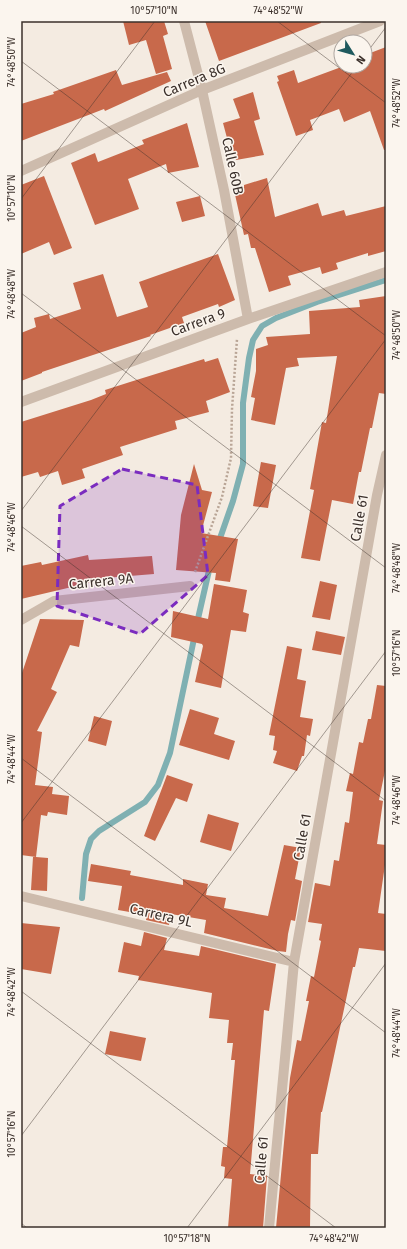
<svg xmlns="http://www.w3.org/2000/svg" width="407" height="1249" viewBox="0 0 407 1249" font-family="'Fira Sans',sans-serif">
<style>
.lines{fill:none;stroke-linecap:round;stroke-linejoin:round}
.stream{stroke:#7fb0b2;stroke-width:6}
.building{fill:#c8694b}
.path{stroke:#b9a596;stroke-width:2.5;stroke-dasharray:2 2;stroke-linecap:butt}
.minor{stroke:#cdbbac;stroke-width:10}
.marked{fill:#7b2cbf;fill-opacity:0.2;stroke:#7b2cbf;stroke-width:3;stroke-dasharray:8 5;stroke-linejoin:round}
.ticks{fill:none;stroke:#3b302b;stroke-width:1;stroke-opacity:0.45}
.labels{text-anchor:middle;stroke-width:3;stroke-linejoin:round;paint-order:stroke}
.street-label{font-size:14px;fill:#3b302b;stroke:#fbf5ee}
.neatline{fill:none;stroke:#3b302b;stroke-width:1.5}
.ticks-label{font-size:10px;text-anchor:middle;fill:#3b302b}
</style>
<rect width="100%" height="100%" fill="#f4ebe1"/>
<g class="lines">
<!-- stream -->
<path class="stream" d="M218,544L233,501L243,464V403L249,358L253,340L262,326L276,318L317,302L386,280
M197,623L210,566
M82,898L86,854L91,839L99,831L145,802L158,785L170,753L195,634"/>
</g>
<!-- building -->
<path class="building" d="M123,21H164L168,34L163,36L172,69L156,74L146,40L129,45Z
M205,21H321V23L219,61Z
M386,47V150H384L370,111L344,122L339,109L310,120L313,130L296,136L277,82L279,81L277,76L294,70L298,83L344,66H365V55Z
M116,70L122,85L167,72L171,81L105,111L104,109L21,141V104L54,94L53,92Z
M253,92L260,119L254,121L264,155L236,160L230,137L227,138L223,123L240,118L233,99Z
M187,123L199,167L168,173L166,164L128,179L139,209L95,225L71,163L95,153L98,162L144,144L142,140Z
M44,176L72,248L54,255L49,242L21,254V185Z
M267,178L275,217L318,203L322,216L344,210L346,216L386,206V251L368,256V253L336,263L338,269L322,274L320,267L288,276L291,285L269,292L255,248H251L248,234L244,235L234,190L244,187V185Z
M200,196L205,216L182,222L176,202Z
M218,254L235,300L219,307L218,304L182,317L184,323L150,335L151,336L93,355L42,372V373L21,381V333L36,327L34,318L49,314L50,319L81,309L73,283L103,274L117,317L148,307L139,282Z
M386,296V394L379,393L372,428H370L361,472H359L353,504L332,500L320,561L301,558L314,490L310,489L322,422L326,423L337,356L297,358L299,366L286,368L275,425L251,420L255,398L251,397L256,371V349L268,345L266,337L310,334L309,311L360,307L359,300Z
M218,358L230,392L206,401L209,412L175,421L177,429L120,447L123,455L82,469L85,478L62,485L58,471L40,477L38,472L21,477V422L91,400L106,394L105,390L130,382L204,359L205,362Z
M261,462L276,465L268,508L253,506Z
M194,464L202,490L212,492L201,533L238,539L230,582L215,580L216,573L176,570L181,515Z
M88,555L89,560L152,556L154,574L93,579V582L21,599V566L41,562L42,565Z
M320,581L337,585L330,620L312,617Z
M214,584L247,590L243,612L249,614L246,632L231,630L221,688L195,682L203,646L202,644L171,637L173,611L208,619Z
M40,619L84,620L79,647L70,645L51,689L57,692L37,731L42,732L35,785L53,787L52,794L69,796L67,815L48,812L47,816L41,815L36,857L48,858L47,891L31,890L33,857H36L21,855V676Z
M316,631L345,637L341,655L312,650Z
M287,646L302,649L297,679L306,681L300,717L313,719L310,736L307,735L304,756H302L297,771L273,763L277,751L273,750L275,736L269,735Z
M377,685L386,686V766L379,800L383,801L377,844L386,845V858L378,913L386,914V951L359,948L355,967H353L322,1112H321L318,1154H311L310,1228H276L290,1078L297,1040L301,1041L309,1001H306L311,976L314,977L321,941L319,940L322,924L308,922L315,883L330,886L334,860L339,861L345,822L349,823L353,792L346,791L350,773L353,774L359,742L363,743L368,719H371Z
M190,709L219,718L214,734L235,741L229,760L179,745Z
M94,716L112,721L106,746L88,741Z
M167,775L193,784L187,802L176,798L155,841L144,836Z
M208,814L239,823L231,851L200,842Z
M284,845L301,848L295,879L302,881L295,921L291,920L288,934L286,952L278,951L204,933L206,920L171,914L169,925L146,920L147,915L118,910L122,886L88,881L91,864L131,871L130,875L183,885V879L208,884L206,895L226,898L224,908L268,916Z
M21,923L60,927L51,974L21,969Z
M144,932L167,938L164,950L199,956L201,946L276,964L269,1011L264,1010L250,1174L267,1176L263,1228H228L232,1179L224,1178L225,1167L221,1166L223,1147H227L235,1060H231L233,1043H227L229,1020L209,1018L212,993L138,980L139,976L118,972L124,942L141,946Z
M110,1031L146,1038L141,1061L105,1054Z"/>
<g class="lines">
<!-- path -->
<path class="path" d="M195,572L222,497L231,458L232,409L237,339"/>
<!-- minor -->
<path class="minor" d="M184,21L202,90L224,190L248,319
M21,171L202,90L380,21
M21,402L248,319L386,272
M21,620L54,601L190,586
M21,896L294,962
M269,1228L294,962L377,495L386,455"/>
</g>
<!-- marked area -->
<path class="marked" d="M122,469L197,485L208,575L140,634L57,606L60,506Z"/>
<!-- ticks -->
<path class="ticks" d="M277,21L386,103M365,55L386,27M21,61L386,336M21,199L155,21M21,293L386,568M21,511L357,66M21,526L386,801M21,758L386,1033M21,823L386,339M21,991L336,1228M21,1136L386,651M21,1223L27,1228M187,1228L386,963"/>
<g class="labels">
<!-- street labels -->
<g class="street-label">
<text transform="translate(194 80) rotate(-23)" y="5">Carrera 8G</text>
<text transform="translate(233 166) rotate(78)" y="5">Calle 60B</text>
<text transform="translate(198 322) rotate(-20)" y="5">Carrera 9</text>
<text transform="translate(359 518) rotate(-80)" y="5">Calle 61</text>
<text transform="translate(101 581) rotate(-6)" y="5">Carrera 9A</text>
<text transform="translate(302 837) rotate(-80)" y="5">Calle 61</text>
<text transform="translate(161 915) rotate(13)" y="5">Carrera 9L</text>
<text transform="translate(261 1160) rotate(-85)" y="5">Calle 61</text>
</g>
</g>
<!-- border -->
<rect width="407" height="1249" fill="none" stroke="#fbf5ee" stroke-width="44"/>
<!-- north arrow -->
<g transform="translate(353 54) rotate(127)"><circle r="19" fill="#fbf5ee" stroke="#aea6a0"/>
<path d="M0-3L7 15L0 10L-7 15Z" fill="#1f5a5e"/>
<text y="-6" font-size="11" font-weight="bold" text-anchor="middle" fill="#3b302b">N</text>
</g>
<rect x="22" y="22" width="363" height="1205" class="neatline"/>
<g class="ticks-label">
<text x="154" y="14">10°57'10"N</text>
<text x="278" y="14">74°48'52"W</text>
<text transform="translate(11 62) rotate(-90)" y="4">74°48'50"W</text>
<text transform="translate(396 103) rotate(-90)" y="4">74°48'52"W</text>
<text transform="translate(11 198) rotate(-90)" y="4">10°57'10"N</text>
<text transform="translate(11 294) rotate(-90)" y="4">74°48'48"W</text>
<text transform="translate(396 335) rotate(-90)" y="4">74°48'50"W</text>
<text transform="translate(11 527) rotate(-90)" y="4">74°48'46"W</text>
<text transform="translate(396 568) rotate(-90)" y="4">74°48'48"W</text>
<text transform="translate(396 653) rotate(-90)" y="4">10°57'16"N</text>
<text transform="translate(11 759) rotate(-90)" y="4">74°48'44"W</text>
<text transform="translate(396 800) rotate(-90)" y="4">74°48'46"W</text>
<text transform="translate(11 992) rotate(-90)" y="4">74°48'42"W</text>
<text transform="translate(396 1033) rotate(-90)" y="4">74°48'44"W</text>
<text transform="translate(11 1134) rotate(-90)" y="4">10°57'16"N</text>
<text x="187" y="1242">10°57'18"N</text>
<text x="334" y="1242">74°48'42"W</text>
</g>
</svg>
